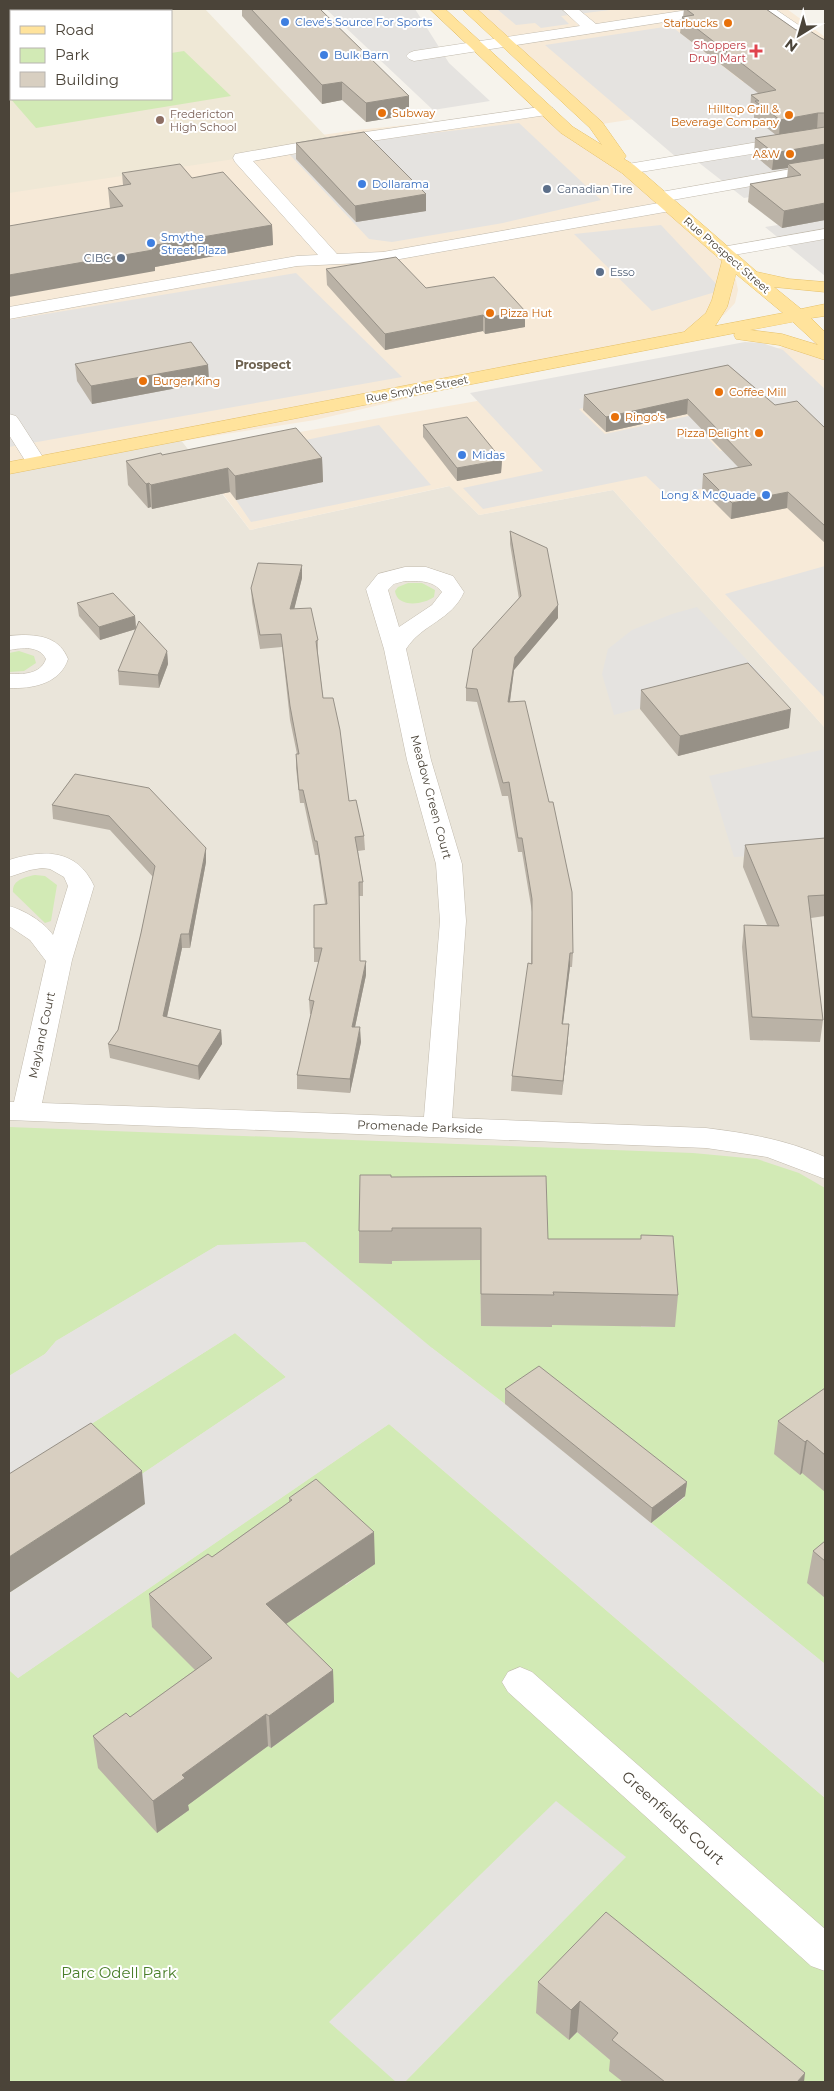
<svg xmlns="http://www.w3.org/2000/svg" width="834" height="2091" viewBox="0 0 834 2091" font-family="Montserrat,sans-serif">
<style>
.residential{fill:#eae5da}
.commercial{fill:#f7ead8}
.education{fill:#efe8d6;fill-rule:evenodd}
.green{fill:#d2eab5;fill-rule:evenodd}
.parking{fill:#e5e3e0;fill-rule:evenodd}
.lines{fill:none;stroke-linecap:round;stroke-linejoin:round}
.minor-casing{stroke:#c2bbae;stroke-width:1}
.major-casing{stroke:#e6c16a;stroke-width:1}
.minor{fill:#fff;fill-rule:evenodd}
.major{fill:#ffe39c;fill-rule:evenodd}
.wall{fill:#bab2a6}
.shaded-wall{fill:#979187}
.building{fill:#d8cfc1;stroke:#979187}
.shop-dot{fill:#3f7fe0;stroke:#fff;stroke-width:2}
.food-dot{fill:#e8710a;stroke:#fff;stroke-width:2}
.health-dot{fill:#e0444e;stroke:#fff;stroke-width:2}
.education-dot{fill:#8d6e63;stroke:#fff;stroke-width:2}
.service-dot{fill:#5c6f8a;stroke:#fff;stroke-width:2}
.labels{text-anchor:middle;stroke-width:4;stroke-linejoin:round;paint-order:stroke}
.far-shop-label{font-size:11px;fill:#366cbe;stroke:#fff;text-anchor:start}
.far-food-label{font-size:11px;fill:#c56008;stroke:#fff;text-anchor:start}
.far-health-label{font-size:11px;fill:#be3a42;stroke:#fff;text-anchor:end}
.far-education-label{font-size:11px;fill:#785e54;stroke:#fff;text-anchor:start}
.far-service-label{font-size:11px;fill:#4e5e75;stroke:#fff;text-anchor:start}
.far-street-label{font-size:11px;fill:#4b4439;stroke:#fff}
.far-quarter-label{font-size:12px;font-weight:bold;fill:#6e6250;stroke:#fff}
.street-label{font-size:12px;fill:#4b4439;stroke:#fff}
.near-street-label{font-size:15px;fill:#4b4439;stroke:#fff}
.near-park-label{font-size:15px;fill:#4a7f2a;stroke:#fff}
</style>
<rect width="100%" height="100%" fill="#f6f3ec"/>
<!-- residential -->
<path class="residential" d="M177,435L250,530L450,486L479,515L613,490L825,728V2082H373L9,1695V468Z"/>
<!-- commercial -->
<path class="commercial" d="M469,9H787L825,37V89L596,125Z
M547,111L628,169L733,266L738,290L735,303L724,315L684,334L315,420L9,468V184L223,149L357,130Z
M825,340V728L613,490L479,515L449,486L250,530L191,451Z"/>
<!-- education -->
<path class="education" d="M9,9H205L331,142L241,158L9,193ZM11,11H171V99H11Z"/>
<!-- green -->
<path class="green" d="M9,9H159L161,11H11V51L9,52Z
M184,51L231,96L36,128L9,97V79L11,78V99H171V53Z
M408,583H422L435,590L434,597C423,605 397,608 395,591L398,587Z
M19,651L34,656L36,663L24,671L9,672V653Z
M35,875L45,876L57,885L51,921L45,923L13,892C12,880 25,877 35,875Z
M9,1127L693,1153L757,1159L799,1173L825,1188V1417L807,1469L825,1484V1664L651,1523L685,1497L581,1465L574,1460L606,1436L505,1404L432,1348L218,1245L56,1341L45,1354L9,1376ZM391,1208L675,1327H641L640,1320H551L552,1327L481,1326L480,1256H392V1263Z
M235,1333L286,1377L136,1478L145,1504L9,1593V1510L80,1431Z
M389,1424L825,1798V2082H774L627,1978L568,2040L577,2032L615,2064L623,2082H9V1670L18,1678ZM374,1564L346,1585L339,1578L313,1606L297,1617L291,1612L263,1632L334,1702L271,1748L263,1741L181,1802L220,1695L153,1626Z"/>
<!-- parking -->
<path class="parking" d="M326,9H415L449,63L490,101L433,110Z
M497,9H618L561,16L569,24L541,28L535,23L516,25Z
M671,26L743,82L825,70V184L744,198L689,155L676,157L545,45Z
M519,123L601,200L503,223L392,242L369,239L290,155L398,137Z
M825,220V276L765,227L778,225Z
M661,225L722,290L652,311L574,234Z
M296,273L402,377L9,447V320Z
M745,342L762,343L783,350L825,389V463L667,496L646,476L483,509L463,488L543,471L470,393ZM727,378L753,402L605,434L579,409ZM796,415L815,433L720,451L702,432Z
M379,425L431,485L251,522L236,500L322,482L291,443Z
M825,566V698L725,594Z
M697,607L765,679L746,681L614,715L602,674L608,649L632,630L672,614Z
M825,749V851L734,857L709,776Z
M305,1242L432,1348L505,1404L825,1664V1798L389,1424L18,1678L9,1670V1593L145,1504L136,1478L286,1377L235,1333L80,1431L9,1510V1376L45,1354L56,1341L218,1245Z
M556,1801L626,1857L405,2082H396L329,2022Z"/>
<g class="lines">
<defs>
<path id="minor" d="M562,9H578L596,24L694,9H729L727,12L722,13L414,61L409,59L406,56L409,53L414,51L580,26Z
M759,9H775L825,43V55L820,53L761,12Z
M547,106L553,108L555,111L553,114L331,147L253,161L337,254L383,252L670,201L676,202L679,206L676,210L383,262L297,266L9,319V307L297,256L318,255L235,162L233,158L235,154L331,137Z
M817,132H825V142L628,174L622,173L620,169L622,165L628,164Z
M825,163V173L661,202L655,201L652,197L655,193L661,192Z
M825,229V239L722,257L716,256L713,252L716,248L722,247Z
M9,414L16,416L19,420L46,462L43,466L36,468L29,466L26,462L9,435Z
M405,567H426L453,576L464,592C451,621 423,623 406,649L431,760L462,864L466,921L452,1118L706,1128C747,1133 788,1140 825,1157V1179L767,1157L706,1148L9,1120V1102H14L46,961L30,940L9,926V906C24,910 44,922 53,935L68,886L64,877L50,869L42,868L30,870L9,877V860C44,849 77,849 94,886L72,960L42,1103L424,1117L440,921L436,864L407,760L384,649L366,589L378,574ZM405,581C420,581 433,580 442,592L432,605L399,627L388,590L394,584Z
M22,635C43,635 60,639 68,659C60,684 32,689 9,688V674C23,674 40,675 46,659C39,645 22,648 9,650V636Z
M520,1667L532,1672L825,1929V1971L811,1966L508,1692L502,1682L508,1672Z"/>
<path id="major" d="M430,9H445L573,127L602,145L590,128L462,9H477L602,122L626,156L624,159L634,165L757,272L789,279L825,282V292L774,287L801,309L825,304V316L811,318L825,332V360L779,345L736,339L734,335L735,333L9,474V462L684,332L706,313L712,300L722,261L622,173L561,133ZM736,274L783,313L715,326L727,307ZM793,322L818,345L782,334L750,330Z"/>
</defs>
<!-- minor casing -->
<use href="#minor" class="minor-casing"/>
<!-- major casing -->
<use href="#major" class="major-casing"/>
<!-- minor -->
<use href="#minor" class="minor"/>
<!-- major -->
<use href="#major" class="major"/>
</g>
<!-- wall -->
<path class="wall" d="M242,9H320L409,115L366,122L342,100L322,104L242,16Z
M684,9H766L796,30L825,40V220L782,228L748,202L750,184L787,178L788,168L772,170L754,155L755,138L776,135L754,118V115L750,112L751,95L758,93L680,33L682,17H683Z
M296,143L426,194V211L356,222L296,159Z
M122,173L192,178L272,225L273,245L155,267V271L110,208L108,188L123,185Z
M326,269L426,288L525,311V327L485,334L483,331L385,350L327,285Z
M75,364L208,365L209,382L92,404L77,381Z
M728,365L775,405L825,428V543L787,508L731,519L702,490L703,474L738,467L687,414L606,432L583,410L584,395Z
M423,425L502,460L501,473L457,481L423,437Z
M162,455L322,458L323,482L236,500L230,492L152,509L151,507L148,508L128,485L126,461Z
M510,531L558,618L514,670L510,702L573,953L572,967H570L563,1024L568,1038L562,1095L511,1091L512,1076L531,964L532,912L522,852H518L508,796H502L477,702L466,701V688L519,599L510,544Z
M302,578L294,609L318,640V654L323,698L349,801L364,836L365,850L358,851L363,882V896H359L360,961L366,975L355,1027L361,1042L350,1093L297,1089V1075L311,1014H310L309,1000L319,962H314V948L325,904L318,855H315L304,803H300L296,768V754H297L290,720L282,647L260,649L252,602L251,588Z
M77,603L135,616L136,629L100,640L79,616Z
M167,651L168,664L159,688L119,685L118,671Z
M641,690L789,728L678,756L640,709Z
M75,774L206,848V862L190,948H182L167,1017L221,1030L222,1044L199,1080L110,1058L108,1044L118,1030L141,933L153,877L110,830L53,819L52,805Z
M825,838V916L811,918L823,1020L820,1042L750,1040L742,947L744,925H767L743,867L745,845Z
M391,1177L548,1239H641V1235L678,1295L675,1327L552,1325V1327L481,1326L480,1260L392,1261V1264L359,1263V1231Z
M825,1388V1492L802,1473L800,1475L774,1454L778,1421Z
M505,1389L687,1482L685,1496L651,1523L505,1404Z
M289,1498L375,1564L286,1624L333,1670L334,1702L271,1748L268,1746L188,1805L189,1810L157,1833L98,1768L93,1736L130,1717L195,1670L152,1627L149,1594L212,1557L289,1502Z
M825,1541V1598L807,1583L813,1551Z
M538,1982L804,2082H623L609,2071L610,2060L577,2032L569,2040L536,2013Z"/>
<!-- shaded-wall -->
<path class="shaded-wall" d="M342,82V100L322,104V85Z
M409,96V115L366,122V103Z
M818,113L817,130L779,137L780,120Z
M825,144V161L788,164V168L772,170L774,153Z
M426,194V211L356,222L355,206Z
M825,203V220L782,228L784,211Z
M272,225L273,245L155,267V271L9,297V275L150,246Z
M525,311V327L485,334V318Z
M483,315V331L385,350V334Z
M208,365L209,382L92,404L91,386Z
M688,399L687,414L606,432V417Z
M322,458L323,482L236,500L235,476Z
M502,460L501,473L457,481V468Z
M228,468L230,492L152,509L151,485Z
M149,483L151,507L148,508L146,484Z
M788,492L787,508L731,519L732,503Z
M302,565V578L291,622L290,609Z
M558,605V618L514,670L508,715V702L515,657Z
M135,616L136,629L100,640L99,627Z
M167,651L168,664L159,688L158,675Z
M791,709L789,728L678,756L680,736Z
M206,848V862L190,948L189,934Z
M181,934L182,948L164,1030L163,1016Z
M570,953V967L561,1038L562,1024Z
M366,961V975L352,1041V1027Z
M569,1024L568,1038L562,1095L563,1081Z
M360,1027L361,1042L350,1093V1079Z
M221,1030L222,1044L199,1080L198,1066Z
M807,1440L802,1473L800,1475L805,1442Z
M142,1471L145,1504L9,1593V1557Z
M687,1482L685,1496L651,1523L652,1508Z
M374,1532L375,1564L268,1636L266,1604Z
M333,1670L334,1702L271,1748L269,1716Z
M266,1714L268,1746L188,1805L189,1810L157,1833L153,1801L182,1775Z
M580,2001L577,2032L569,2040L571,2010Z
M805,2073L804,2082H797Z"/>
<!-- building -->
<path class="building" d="M251,9H320L409,96L366,103L342,82L322,85Z
M686,9H766L796,30L807,29L821,38L825,40V113H818L780,120L755,101H759L751,95L776,90L682,17L694,15Z
M825,127V144L774,153L755,138Z
M364,132L426,194L355,206L296,143Z
M825,158V203L784,211L750,184L801,175L788,164Z
M180,164L192,178L223,172L272,225L150,246L153,250L9,275V226L123,206L108,188L131,184L122,173Z
M396,257L426,288L494,277L525,311L485,318L483,315L385,334L326,269Z
M191,342L208,365L91,386L75,364Z
M728,365L775,405L797,401L825,428V526L788,492L732,503L703,474L752,465L688,399L606,417L584,395Z
M467,417L502,460L457,468L423,425Z
M296,428L322,458L235,476L228,468L151,485L149,483L146,484L126,461L161,453L162,455Z
M510,531L547,548L558,605L515,657L508,702L525,701L549,802H553L572,892L573,953H570L562,1024H569L563,1081L512,1076L528,963L532,964V899L522,838H518L509,782L503,783L477,689L466,688L473,649L521,596Z
M258,563L302,565L290,609L311,608L318,640L316,641L323,698H333L340,730L349,801L356,800L364,836L355,837L363,882H359L360,961H366L352,1027H360L350,1079L297,1075L314,1001L309,1000L322,948H314V905L327,904L317,841H315L303,790H299L296,754H299L290,706L281,634L260,635L251,588Z
M113,593L135,616L99,627L77,603Z
M139,621L167,651L158,675L118,671Z
M748,663L791,709L680,736L641,690Z
M75,774L149,788L206,848L189,934H181L163,1016L221,1030L198,1066L108,1044L118,1030L141,933L155,866L109,816L52,805Z
M825,838V895L808,896L823,1020L752,1017L744,925L779,926L745,845Z
M360,1175H391V1177L546,1176L548,1239H641V1235L673,1236L678,1295L553,1292L554,1295L481,1294V1228H392V1231H359Z
M539,1366L687,1482L652,1508L505,1389Z
M825,1388V1455L807,1440L805,1442L778,1421Z
M91,1423L142,1471L9,1557V1474Z
M316,1479L374,1532L266,1604L333,1670L269,1716L266,1714L182,1775L185,1778L153,1801L93,1736L126,1713L130,1717L212,1658L149,1594L208,1554L212,1557L292,1500L289,1498Z
M825,1541V1561L813,1551Z
M606,1912L805,2073L797,2082H665L612,2040L618,2033L580,2001L571,2010L538,1982Z"/>
<!-- markers -->
<g class="shop-dot">
<circle cx="285" cy="22" r="5"/>
<circle cx="324" cy="55" r="5"/>
<circle cx="362" cy="184" r="5"/>
<circle cx="151" cy="243" r="5"/>
<circle cx="462" cy="455" r="5"/>
<circle cx="766" cy="495" r="5"/>
</g>
<g class="food-dot">
<circle cx="728" cy="23" r="5"/>
<circle cx="382" cy="113" r="5"/>
<circle cx="789" cy="115" r="5"/>
<circle cx="790" cy="154" r="5"/>
<circle cx="490" cy="313" r="5"/>
<circle cx="143" cy="381" r="5"/>
<circle cx="719" cy="392" r="5"/>
<circle cx="615" cy="417" r="5"/>
<circle cx="759" cy="433" r="5"/>
</g>
<path class="health-dot" d="M753.5 43.5h5v5h5v5h-5v5h-5v-5h-5v-5h5z"/>
<circle class="education-dot" cx="160" cy="120" r="5"/>
<g class="service-dot">
<circle cx="547" cy="189" r="5"/>
<circle cx="121" cy="258" r="5"/>
<circle cx="600" cy="272" r="5"/>
</g>
<g class="labels">
<!-- far-shop labels -->
<g class="far-shop-label">
<text x="295" y="26">Cleve's Source For Sports</text>
<text x="334" y="59">Bulk Barn</text>
<text x="372" y="188">Dollarama</text>
<text x="161" y="241">Smythe<tspan x="161" dy="13">Street Plaza</tspan></text>
<text x="472" y="459">Midas</text>
<text x="756" y="499" text-anchor="end">Long &amp; McQuade</text>
</g>
<!-- far-food labels -->
<g class="far-food-label">
<text x="718" y="27" text-anchor="end">Starbucks</text>
<text x="779" y="113" text-anchor="end">Hilltop Grill &amp;<tspan x="779" dy="13">Beverage Company</tspan></text>
<text x="392" y="117">Subway</text>
<text x="780" y="158" text-anchor="end">A&amp;W</text>
<text x="500" y="317">Pizza Hut</text>
<text x="153" y="385">Burger King</text>
<text x="729" y="396">Coffee Mill</text>
<text x="625" y="421">Ringo's</text>
<text x="749" y="437" text-anchor="end">Pizza Delight</text>
</g>
<!-- far-health labels -->
<g class="far-health-label">
<text x="746" y="49">Shoppers<tspan x="746" dy="13">Drug Mart</tspan></text>
</g>
<!-- far-education labels -->
<g class="far-education-label">
<text x="170" y="118">Fredericton<tspan x="170" dy="13">High School</tspan></text>
</g>
<!-- far-service labels -->
<g class="far-service-label">
<text x="557" y="193">Canadian Tire</text>
<text x="111" y="262" text-anchor="end">CIBC</text>
<text x="610" y="276">Esso</text>
</g>
<!-- far-street labels -->
<g class="far-street-label">
<text transform="translate(727 255) rotate(41)" y="4">Rue Prospect Street</text>
<text transform="translate(417 389) rotate(-11)" y="4">Rue Smythe Street</text>
</g>
<!-- far-quarter labels -->
<g class="far-quarter-label">
<text x="263" y="369">Prospect</text>
</g>
<!-- street labels -->
<g class="street-label">
<text transform="translate(431 797) rotate(75)" y="4">Meadow Green Court</text>
<text transform="translate(42 1035) rotate(-78)" y="4">Mayland Court</text>
<text transform="translate(420 1127) rotate(2)" y="4">Promenade Parkside</text>
</g>
<!-- near-street labels -->
<g class="near-street-label">
<text transform="translate(673 1818) rotate(42)" y="5">Greenfields Court</text>
</g>
<!-- near-park labels -->
<g class="near-park-label">
<text x="119" y="1978">Parc Odell Park</text>
</g>
</g>
<!-- border -->
<rect width="834" height="2091" fill="none" stroke="#4b4439" stroke-width="20"/>
<!-- legend -->
<rect x="10" y="10" width="162" height="90" fill="#ffffff" stroke="#b7b4b0"/>
<rect x="20" y="26" width="25" height="8" fill="#ffe39c" stroke="#b7b4b0"/>
<text x="55" y="35" font-size="15" fill="#4b4439">Road</text>
<rect x="20" y="48" width="25" height="15" fill="#d2eab5" stroke="#b7b4b0"/>
<text x="55" y="60" font-size="15" fill="#4b4439">Park</text>
<rect x="20" y="72" width="25" height="15" fill="#d8cfc1" stroke="#b7b4b0"/>
<text x="55" y="85" font-size="15" fill="#4b4439">Building</text>
<!-- north arrow -->
<g transform="translate(799 35) rotate(217)" stroke="#ffffff" stroke-width="4" paint-order="stroke">
<path d="M0-4L9 19L0 12L-9 19Z" fill="#4b4439"/>
<text y="-8" font-size="14" font-weight="bold" text-anchor="middle" fill="#4b4439">N</text>
</g>
</svg>
